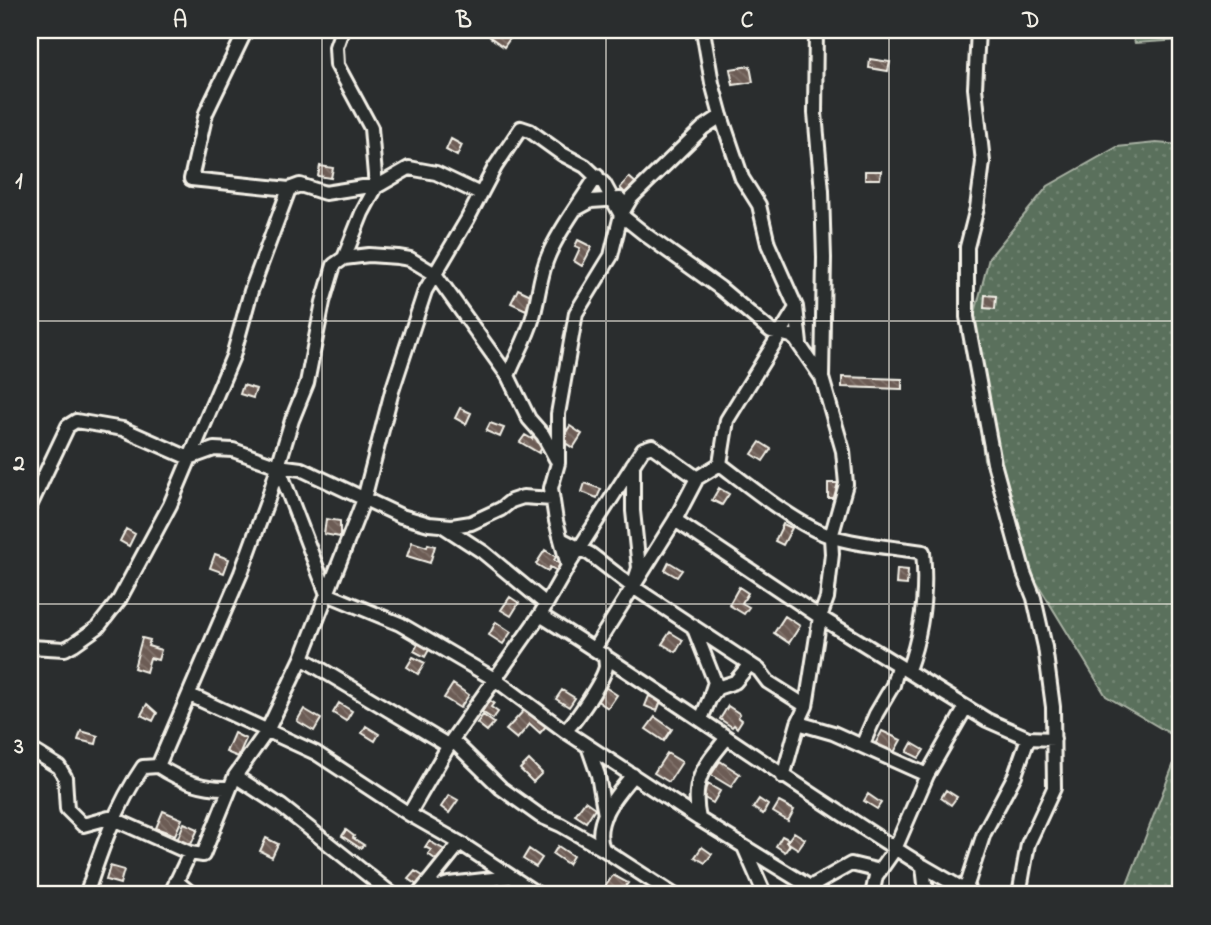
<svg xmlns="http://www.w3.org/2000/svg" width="1211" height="925" viewBox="0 0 1211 925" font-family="'Indie Flower',sans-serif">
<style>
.grass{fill:url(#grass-dots);stroke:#a7b0a2;stroke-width:2}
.building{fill:url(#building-back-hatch);stroke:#f4f1e8;stroke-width:2}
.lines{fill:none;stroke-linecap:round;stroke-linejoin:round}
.minor-casing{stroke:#f4f1e8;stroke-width:18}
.minor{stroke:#2a2d2e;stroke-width:12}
.grid{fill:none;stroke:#f4f1e8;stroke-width:2;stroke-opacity:0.55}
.neatline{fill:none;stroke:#f4f1e8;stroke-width:2.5}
.grid-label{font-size:23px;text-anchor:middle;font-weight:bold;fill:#f4f1e8}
</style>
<defs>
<pattern id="grass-dots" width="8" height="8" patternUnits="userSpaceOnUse" patternTransform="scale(1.75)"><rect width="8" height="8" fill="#5a705c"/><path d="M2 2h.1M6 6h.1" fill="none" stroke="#728573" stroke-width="1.8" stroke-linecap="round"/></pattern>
<pattern id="building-back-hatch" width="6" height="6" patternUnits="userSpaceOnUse" patternTransform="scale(1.75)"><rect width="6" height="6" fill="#6c5c54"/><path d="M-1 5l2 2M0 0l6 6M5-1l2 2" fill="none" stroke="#82746d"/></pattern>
</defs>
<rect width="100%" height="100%" fill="#2a2d2e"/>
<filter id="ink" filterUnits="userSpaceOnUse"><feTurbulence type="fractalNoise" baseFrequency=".0143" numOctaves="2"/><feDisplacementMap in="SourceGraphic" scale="14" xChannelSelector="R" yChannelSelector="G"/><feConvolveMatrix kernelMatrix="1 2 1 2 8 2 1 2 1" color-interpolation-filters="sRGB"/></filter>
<g filter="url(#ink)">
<!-- grass -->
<path class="grass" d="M1130,30H1181V40L1135,43Z
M1156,143L1181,145V740L1106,696L1020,555L984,459L970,333L989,258L1048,186L1117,147Z
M1181,745V895H1123Z"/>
<!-- building -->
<path class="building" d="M495,30H506L513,34L504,47L490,37Z
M870,59L890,62L888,71L869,68Z
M750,66L753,82L733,85L730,69Z
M451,139L462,145L457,156L446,150Z
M320,166L333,168L331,178L318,176Z
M865,171H881L880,179H865Z
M629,177L637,184L627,195L620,188Z
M578,240L592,247L582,266L574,261L580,248L575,246Z
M518,289L533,296L526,310L511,303Z
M985,295L996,296L995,309L984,308Z
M842,377L902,379V389L842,387Z
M243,385L256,389L253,398L240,394Z
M460,408L471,413L466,424L455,418Z
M490,423L504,428L500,437L486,431Z
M570,426L582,434L573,448L561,440Z
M525,435L532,439L533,435L540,439L538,443L543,445L539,453L520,442Z
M760,442L771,449L763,461L752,454Z
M585,483L601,489L597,498L582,492Z
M828,483H842V487H838L842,498H828Z
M719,488L729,494L722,505L712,500Z
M326,519L340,521V537L324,534Z
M783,524L792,528L783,545L775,541Z
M126,529L135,534L129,546L120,541Z
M412,542L427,547L428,544L435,546L430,563L407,556Z
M545,550L556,557L554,560L561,565L557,571L550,567L548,571L536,564Z
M215,554L229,559L224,573L210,568Z
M669,562L682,570L677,577L665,570Z
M897,569L908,570L907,585L896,584Z
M739,587L748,593L742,603L749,607L744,614L729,605Z
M510,597L519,603L511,616L501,610Z
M785,616L800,626L789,643L774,633Z
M496,622L511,632L503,644L489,635Z
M670,632L683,640L676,652L662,644Z
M142,638L150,640L148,646L161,650L158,660L150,658L146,672L134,668Z
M419,642L430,648L425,657L414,651Z
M413,657L425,663L418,674L407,667Z
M453,684L469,695L460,708L444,698Z
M602,685L617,695L608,708L593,698Z
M562,690L575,698L569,707L556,699Z
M649,696L661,701L657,711L645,706Z
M489,700L494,703L491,707L498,712L493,719L482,712Z
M339,703L352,711L346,721L333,713Z
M147,704L157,713L153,721L141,715Z
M728,706L740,714L738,717L742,720L737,728L734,725L732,727L720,719Z
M526,708L546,726L540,733L530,724L517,739L506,730Z
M304,709L321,719L314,731L297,721Z
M483,715L494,723L487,731L477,723Z
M655,717L672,729L664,741L646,729Z
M366,726L379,734L375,741L362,733Z
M81,731L98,736L96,744L78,740Z
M882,731L901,740L892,756L874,746Z
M234,733L246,739L238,757L226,752Z
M912,743L924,750L919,758L907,752Z
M667,753L682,762L669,782L654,773Z
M529,760L542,773L533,782L520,769Z
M720,761L740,774L731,787L711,775Z
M708,784L720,791L713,803L701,796Z
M946,790L957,797L951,805L941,798Z
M868,794L881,803L877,809L864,801Z
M449,795L458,800L449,813L441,807Z
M759,799L768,805L763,814L753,808Z
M585,801L595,808L586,822L575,815Z
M779,802L794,810L788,821L773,812Z
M163,811L182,819L175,835L156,828Z
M184,823L198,829L189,849L176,843Z
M346,830L354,836L353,838L364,845L360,848L342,836Z
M794,832L805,839L798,849L787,842Z
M782,836L788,839L786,842L790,845L785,852L776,846Z
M266,838L278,844L272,857L260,851Z
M429,841L445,850L438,861L428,854L431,850L425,847Z
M558,846L573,856L568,864L553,854Z
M702,847L712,854L705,863L695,857Z
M529,849L542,858L536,867L523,859Z
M110,866L124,870L120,884L106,880Z
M415,871L426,878L420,887L408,879Z
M613,875L628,883L619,895H612L603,890Z"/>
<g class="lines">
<defs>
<path id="minor" d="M246,30L206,113L191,179L289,189L300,185L325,193L363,187H376L409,168L436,173L480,194
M703,30L712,83L721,116L742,178L759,205L768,244L796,307L800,344
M816,30L815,113L822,191L824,258L822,378
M978,30L975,88L983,162L977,208L967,247V317L994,463L1024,573L1034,598L1045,647L1053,707L1054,788L1028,844L1019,895
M578,208L591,201L620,199
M344,258L369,255L398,257L410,259L435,274L508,376L529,419L543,435L556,459
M508,376C516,356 527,338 533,317C539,296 540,273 549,254C561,226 581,202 597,176
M633,464V511L639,568L636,577
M720,464C749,486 799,527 833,537C863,546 893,547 923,552C927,593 922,631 908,670
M720,464L727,420L796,308
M278,466L327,594L400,624L496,680L565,731L699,819L823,895
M30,506L68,426L76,421L123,429L189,458L214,449L233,450L278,466L301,469L401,516L429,524L452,526L471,523L501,509L511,501L523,497L552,499
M675,520L820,617L987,720L1028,738L1054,739
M443,526L483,552L546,604
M561,539L590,554L633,587L759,670L768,682L806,706
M568,566L556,521L551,488L558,463V414L576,313L611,256L621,215L631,198L703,128L721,116
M540,615C670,696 793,785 923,866L925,884L930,895
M693,626L715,682L711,694
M30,647L65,649L74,644L98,627L119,600L170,505L233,356L251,291L289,189
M594,649L675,520L697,478L720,464
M302,658L449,746
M190,695L316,753L409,814L460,843L539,895
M701,719L710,698L717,688L735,682L750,664
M798,723L833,733L927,775
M565,731C576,721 603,681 606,667C606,666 605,656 605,655
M452,740L501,788L540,816L561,825L603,849L674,895
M588,746L598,775L605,815
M862,746L876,714L893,685L898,666
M30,749L59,767L65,777L67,809L83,825L109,818L114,819L190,853L203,855L235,776L267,731L302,658L327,594L364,499L392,391L425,291L467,220L495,167L521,128L530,131L562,154L585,166L604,184L621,215L646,235L720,288L771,331L791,336L796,340L822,378L843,451L846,484L831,537L832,554L827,598L820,617L806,706L798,723L783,777
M158,766C181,781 203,789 230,788
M235,776L281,806L393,895
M409,814L452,740L540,615L568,566L643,449L652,446L697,478
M699,819C691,782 703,767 726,739
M744,847L765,895
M603,849C592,822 615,796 633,775
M923,866L973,895
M176,881L193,895
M965,891L984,833L1015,775L1028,738
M420,893L449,884L511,877
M419,894L460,843
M86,895C101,850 116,806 143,767L158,766L241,573L268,499L292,420L307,383L323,302L334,265L344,258L362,213L376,187L371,128L337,65L336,47L342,30
M170,895L190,853
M800,895L810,887L851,864L880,871
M872,895L876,876L895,849L927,775L966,707"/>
</defs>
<!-- minor casing -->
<use href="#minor" class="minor-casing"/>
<!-- minor -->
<use href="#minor" class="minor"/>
</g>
</g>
<!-- grid -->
<path class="grid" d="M322,30V895M606,30V895M889,30V895M30,321H1181M30,604H1181"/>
<!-- margin -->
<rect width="1211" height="925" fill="none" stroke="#2a2d2e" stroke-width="77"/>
<rect x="38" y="38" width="1134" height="848" class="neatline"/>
<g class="grid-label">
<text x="180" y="27">A</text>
<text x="464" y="27">B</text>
<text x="747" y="27">C</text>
<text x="1031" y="27">D</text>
<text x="19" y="188">1</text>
<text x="19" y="470">2</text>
<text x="19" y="753">3</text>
</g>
</svg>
